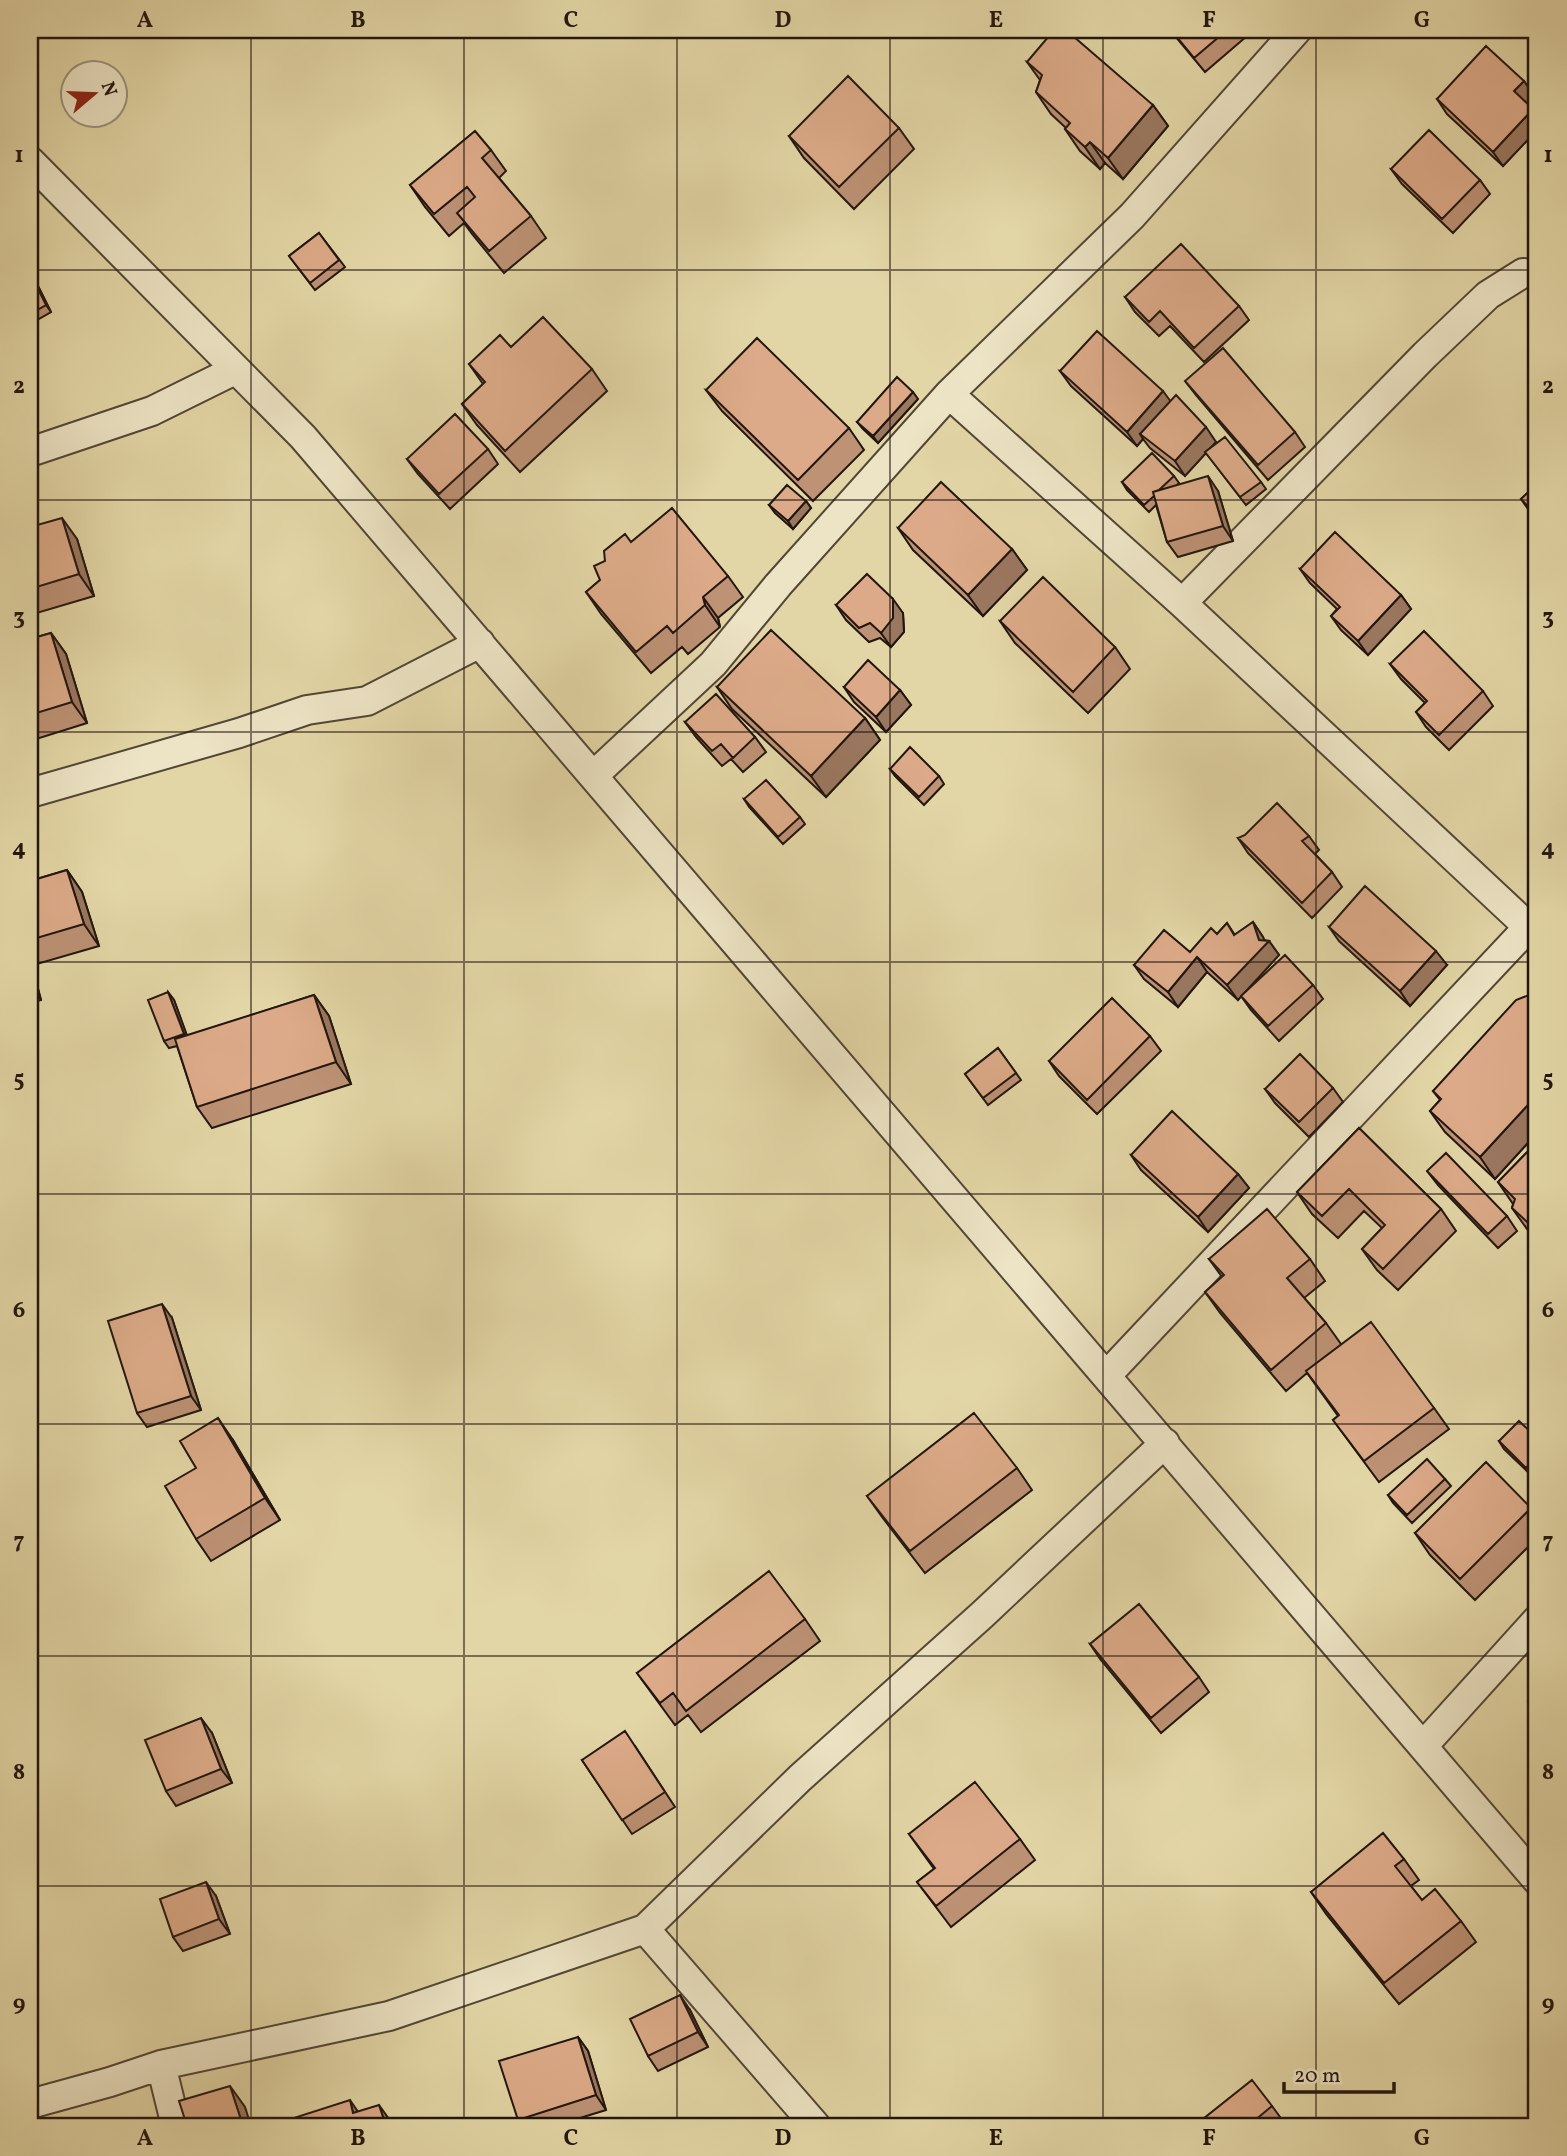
<svg xmlns="http://www.w3.org/2000/svg" width="1567" height="2156" viewBox="0 0 1567 2156" font-family="Vollkorn,serif">
<style>
.lines{fill:none;stroke-linecap:round;stroke-linejoin:round}
.street-casing{stroke:#524636;stroke-width:32}
.street{stroke:#ede4c5;stroke-width:28}
.wall{fill:#bd9275;stroke:#221610;stroke-width:2}
.shaded-wall{fill:#9a775f;stroke:#221610;stroke-width:2}
.building{fill:#dcaa88;stroke:#221610;stroke-width:2}
.grid{fill:none;stroke:#221610;stroke-width:2;stroke-opacity:0.55}
.neatline{fill:none;stroke:#221610;stroke-width:2.5}
.grid-label{font-size:23px;text-anchor:middle;font-weight:bold;fill:#221610}
</style>
<rect width="100%" height="100%" fill="#e3d6a6"/>
<filter id="stains"><feTurbulence type="fractalNoise" baseFrequency=".00286" numOctaves="4"/><feColorMatrix values="0 0 0 0 .2 0 0 0 0 .09 0 0 0 0 .02 0 0 0 .5 -.17"/></filter>
<radialGradient id="worn" r=".72"><stop offset=".6" stop-color="#630" stop-opacity="0"/><stop offset="1" stop-color="#630" stop-opacity=".3"/></radialGradient>
<g class="lines">
<defs>
<path id="street" d="M30,161L303,437L1537,1880
M949,394L1132,216L1297,30
M30,452L152,411L235,370
M1182,603L1425,355L1488,295L1523,273L1537,274
M593,776L713,664L778,585L949,394L1182,603L1537,935
M30,793L239,733L307,710L367,701L480,643
M1107,1375L1537,918
M1423,1746L1537,1620
M645,1929L816,2126
M161,2065L176,2126
M30,2104L110,2082L161,2065L389,2016L645,1929L800,1778L982,1615L1165,1443"/>
</defs>
<!-- street casing -->
<use href="#street" class="street-casing"/>
<!-- street -->
<use href="#street" class="street"/>
</g>
<!-- wall -->
<path class="wall" d="M1170,30H1254L1205,72Z
M1027,62L1153,105L1168,126L1123,179L1105,163L1100,169L1080,151L1065,129L1066,128L1051,114L1036,92L1040,80Z
M1524,81L1534,96L1527,103L1537,115V130L1503,166L1447,114L1437,99Z
M899,128L914,149L854,209L804,158L789,136Z
M491,150L506,171L499,178L531,216L546,238L504,273L472,234L464,223L449,236L425,207L410,185Z
M1391,169L1480,180L1490,194L1453,233L1402,184Z
M319,233L345,267L315,290L289,256Z
M30,281L38,286L51,312L30,324Z
M1125,297L1239,306L1249,320L1204,362L1170,326L1159,336L1135,312Z
M511,347L592,369L607,391L520,472L477,425L462,404L483,384L469,364Z
M1060,371L1170,401L1216,442L1209,449L1261,482L1266,489L1246,505L1206,453L1185,476L1150,448L1143,439L1137,446L1071,386Z
M1185,381L1295,432L1305,447L1268,480L1196,395Z
M706,390L849,428L864,450L813,501L722,411Z
M918,399L878,443L863,429L857,422Z
M488,449L498,464L450,509L418,474L407,459Z
M1174,476L1179,483L1177,485L1218,491L1233,541L1178,557L1167,542L1156,505L1149,512L1127,490L1122,482Z
M1537,484V522L1521,499Z
M806,501L811,508L793,529L775,513L769,505Z
M30,527L77,539L94,596L30,615Z
M898,528L1012,549L1027,570L983,616L913,550Z
M631,542L728,576L743,597L718,618L720,627L688,654L682,647L651,673L601,614L586,592L600,580L605,561Z
M1300,569L1401,595L1411,609L1368,655L1341,630L1331,616L1337,609L1310,583Z
M836,605L903,613L904,632L891,647L880,638L869,642L846,620Z
M1000,621L1115,647L1130,669L1088,713L1015,643Z
M51,633L66,654L87,723L30,741V639Z
M1390,664L1483,691L1493,706L1449,750L1426,727L1416,712L1425,703L1401,679Z
M717,687L865,718L880,740L826,797L732,709Z
M844,687L900,690L911,705L886,732L854,702Z
M685,722L755,737L766,752L743,772L731,759L722,766L696,737Z
M890,769L939,776L944,784L924,805L895,776Z
M744,799L800,817L805,824L783,844L749,807Z
M1309,836L1319,850L1315,854L1332,872L1342,887L1312,918L1248,853L1238,838Z
M67,870L82,892L99,946L30,966V881Z
M1253,922L1263,937L1264,940L1269,941L1279,955L1247,990L1313,985L1323,999L1279,1041L1251,1010L1241,996L1238,1000L1207,972L1178,1007L1144,979L1134,965L1190,952L1217,934L1227,923L1235,935Z
M1329,927L1447,965L1410,1006L1339,941Z
M30,967L34,974L41,1000L30,1003Z
M168,992L174,1000L187,1036L314,995L329,1016L351,1084L212,1128L197,1107L177,1046L169,1048L164,1041Z
M1537,992V1133L1495,1179L1445,1132L1430,1111L1440,1100L1433,1091Z
M1150,1036L1161,1051L1097,1114L1059,1076L1049,1061Z
M998,1048L1021,1080L988,1105L965,1074Z
M1333,1088L1343,1102L1309,1137L1275,1103L1265,1089Z
M1359,1128L1441,1209L1456,1231L1398,1290L1377,1270L1362,1249L1382,1228L1364,1211L1338,1238L1312,1214L1297,1192Z
M1537,1142V1238L1527,1229L1512,1208L1513,1204L1498,1182Z
M1131,1155L1238,1174L1249,1188L1208,1232L1141,1170Z
M1427,1171L1507,1216L1517,1231L1498,1248L1438,1185Z
M1209,1259H1310L1325,1281L1304,1298L1326,1323L1341,1344L1434,1408L1449,1429L1379,1482L1333,1420L1338,1416L1307,1373L1286,1391L1220,1313L1205,1292L1222,1277Z
M172,1318L201,1410L147,1427L137,1413Z
M1537,1438V1469L1531,1475L1504,1449L1499,1441Z
M233,1440L280,1520L211,1561L196,1539Z
M1017,1468L1032,1490L925,1573L882,1517L867,1496Z
M1445,1479L1451,1486L1412,1523L1393,1503L1388,1495Z
M1531,1508L1537,1516V1538L1475,1600L1430,1555L1415,1533Z
M805,1619L820,1641L701,1732L688,1715L675,1725L637,1673Z
M1090,1644L1199,1677L1209,1692L1161,1733L1100,1659Z
M212,1733L232,1783L176,1806L166,1791Z
M635,1746L675,1807L632,1834L582,1760Z
M909,1834L1020,1839L1035,1860L951,1927L917,1882L934,1869Z
M1404,1859L1419,1880L1411,1886L1422,1900L1461,1921L1476,1942L1399,2004L1326,1914L1311,1892Z
M216,1896L230,1934L183,1951L173,1937Z
M690,2010L708,2047L658,2071L648,2056Z
M578,2037L588,2051L606,2110L554,2126H522L518,2120Z
M1272,2106L1283,2121L1276,2126H1208L1203,2119Z"/>
<!-- shaded-wall -->
<path class="shaded-wall" d="M1524,81L1534,96L1524,106L1514,91Z
M1153,105L1168,126L1123,179L1108,158Z
M1533,109L1537,115V130L1503,166L1493,152Z
M1090,142L1105,163L1100,169L1085,147Z
M33,279L38,286L51,312L46,305Z
M1163,391L1174,406L1140,434L1143,439L1137,446L1127,432Z
M913,392L918,399L878,443L873,436Z
M1206,427L1216,442L1185,476L1175,461Z
M1208,476L1218,491L1233,541L1223,526Z
M806,501L811,508L793,529L788,521Z
M62,518L77,539L94,596L79,574Z
M1012,549L1027,570L983,616L968,595Z
M1401,595L1411,609L1368,655L1358,641Z
M703,597L718,618L720,627L705,605Z
M893,599L903,613L904,632L891,647L881,633Z
M51,633L66,654L87,723L72,702Z
M900,690L911,705L886,732L876,717Z
M865,718L880,740L826,797L811,776Z
M67,870L82,892L99,946L84,924Z
M1253,922L1263,937L1266,944L1269,941L1279,955L1238,1000L1227,985L1259,940Z
M1436,951L1447,965L1410,1006L1400,991Z
M1197,957L1207,972L1178,1007L1168,992Z
M30,967L34,974L41,1000L31,986Z
M168,992L174,1000L189,1041L184,1034Z
M314,995L329,1016L351,1084L336,1062Z
M1537,1095V1133L1495,1179L1480,1157Z
M1238,1174L1249,1188L1208,1232L1198,1217Z
M162,1304L172,1318L201,1410L191,1396Z
M218,1418L233,1440L280,1520L265,1498Z
M201,1718L212,1733L232,1783L221,1769Z
M206,1882L216,1896L230,1934L219,1919Z
M680,1995L690,2010L708,2047L698,2032Z
M578,2037L588,2051L606,2110L596,2095Z
M230,2086L245,2107L251,2126H243Z
M350,2100L365,2122L353,2113Z
M379,2105L394,2126H386Z"/>
<!-- building -->
<path class="building" d="M1054,30H1066L1153,105L1108,158L1090,142L1085,147L1065,129L1070,123L1036,92L1042,75L1027,62Z
M1171,30H1227L1194,58Z
M1486,46L1524,81L1514,91L1533,109L1493,152L1437,99Z
M848,76L899,128L839,187L789,136Z
M1429,130L1480,180L1442,219L1391,169Z
M475,131L491,150L482,158L531,216L489,251L457,213L475,197L467,187L434,214L410,185Z
M319,233L339,260L310,283L289,256Z
M1181,244L1239,306L1194,348L1160,311L1149,322L1125,297Z
M33,279L46,305L30,314V281Z
M543,317L592,369L505,451L462,404L485,382L469,364L500,335L511,347Z
M1097,331L1163,391L1127,432L1060,371Z
M757,338L849,428L798,480L706,390Z
M1223,348L1295,432L1258,465L1185,381Z
M897,377L913,392L873,436L857,422Z
M1176,395L1206,427L1175,461L1140,434Z
M455,414L488,449L439,494L407,459Z
M1225,437L1261,482L1240,497L1205,452Z
M1152,453L1174,476L1159,490L1153,492L1154,496L1144,505L1122,482Z
M1208,476L1223,526L1167,542L1153,492Z
M941,482L1012,549L968,595L898,528Z
M1537,484V516L1521,499Z
M787,485L806,501L788,521L769,505Z
M672,508L728,576L703,597L705,605L673,633L667,626L636,652L586,592L600,580L594,566L605,561L604,551L625,534L631,542Z
M62,518L79,574L30,589V527Z
M1335,532L1401,595L1358,641L1331,616L1340,607L1300,569Z
M867,574L893,599V618L881,633L870,623L859,628L836,605Z
M1043,577L1115,647L1073,692L1000,621Z
M771,630L865,718L811,776L717,687Z
M1424,631L1483,691L1439,735L1416,712L1427,701L1390,664Z
M51,633L72,702L30,715V639Z
M868,660L900,690L876,717L844,687Z
M716,694L755,737L733,758L721,744L712,751L685,722Z
M910,747L939,776L919,797L890,769Z
M766,780L800,817L778,837L744,799Z
M1277,803L1309,836L1302,841L1332,872L1302,903L1238,838L1245,835Z
M67,870L84,924L30,940V881Z
M1365,886L1436,951L1400,991L1329,927Z
M1253,922L1259,940L1269,941L1227,985L1197,957L1168,992L1134,965L1164,930L1190,952L1211,928L1217,934L1227,923L1234,935Z
M1285,955L1313,985L1268,1026L1241,996Z
M168,992L184,1034L164,1041L148,1000Z
M1537,992V1095L1480,1157L1430,1111L1441,1099L1433,1091L1516,1000Z
M314,995L336,1062L197,1107L175,1039Z
M1112,998L1150,1036L1087,1100L1049,1061Z
M998,1048L1016,1073L983,1098L965,1074Z
M1300,1054L1333,1088L1299,1122L1265,1089Z
M1172,1111L1238,1174L1198,1217L1131,1155Z
M1359,1128L1441,1209L1383,1269L1362,1249L1385,1225L1349,1189L1322,1216L1297,1192Z
M1537,1142V1231L1512,1208L1515,1199L1498,1182Z
M1446,1153L1507,1216L1488,1234L1427,1171Z
M1267,1209L1310,1259L1287,1278L1326,1323L1271,1370L1205,1292L1224,1275L1209,1259Z
M162,1304L191,1396L137,1413L108,1321Z
M1371,1322L1434,1408L1364,1461L1333,1420L1339,1415L1306,1371Z
M974,1413L1017,1468L910,1551L867,1496Z
M218,1418L265,1498L196,1539L165,1486L196,1468L180,1441Z
M1519,1421L1537,1438V1456L1526,1468L1499,1441Z
M1427,1459L1445,1479L1407,1515L1388,1495Z
M1486,1462L1531,1508L1460,1579L1415,1533Z
M769,1571L805,1619L686,1711L673,1693L660,1703L637,1673Z
M1139,1604L1199,1677L1151,1718L1090,1644Z
M1537,1693V1711L1528,1701Z
M201,1718L221,1769L166,1791L145,1740Z
M625,1731L665,1792L622,1820L582,1760Z
M975,1782L1020,1839L936,1906L917,1882L935,1868L909,1834Z
M1383,1833L1404,1859L1395,1866L1422,1900L1435,1889L1461,1921L1384,1983L1311,1892Z
M206,1882L219,1919L173,1937L160,1899Z
M680,1995L698,2032L648,2056L630,2019Z
M578,2037L596,2095L518,2120L499,2061Z
M1252,2080L1272,2106L1248,2126H1209L1203,2119Z
M230,2086L243,2126H187L179,2101Z
M350,2100L353,2113L379,2105L386,2126H276L275,2124Z
M729,2119L734,2126H719Z
M1108,2120L1114,2126H1101Z"/>
<!-- grid -->
<path class="grid" d="M251,30V2126M464,30V2126M677,30V2126M890,30V2126M1103,30V2126M1316,30V2126M30,270H1537M30,500H1537M30,732H1537M30,962H1537M30,1194H1537M30,1424H1537M30,1656H1537M30,1886H1537"/>
<!-- margin -->
<rect width="1567" height="2156" fill="none" stroke="#e3d6a6" stroke-width="77"/>
<!-- north arrow -->
<g transform="translate(94 94) rotate(71)"><circle r="33" fill="#ede4c5" stroke="#9c927d" stroke-width="2"/>
<path d="M0-5L12 26L0 18L-12 26Z" fill="#8f2418"/>
<text y="-10" font-size="19" font-weight="bold" text-anchor="middle" fill="#221610">N</text>
</g>
<!-- scale -->
<path d="M1284 2082v10h110v-10" fill="none" stroke="#221610" stroke-width="3.5"/>
<text x="1294" y="2082" font-size="21" fill="#221610" stroke="#ede4c5" stroke-width="5" paint-order="stroke">20 m</text>
<rect x="38" y="38" width="1490" height="2080" class="neatline"/>
<g class="grid-label">
<text x="145" y="27">A</text>
<text x="358" y="27">B</text>
<text x="571" y="27">C</text>
<text x="783" y="27">D</text>
<text x="996" y="27">E</text>
<text x="1209" y="27">F</text>
<text x="1422" y="27">G</text>
<text x="19" y="162">1</text>
<text x="1548" y="162">1</text>
<text x="19" y="393">2</text>
<text x="1548" y="393">2</text>
<text x="19" y="624">3</text>
<text x="1548" y="624">3</text>
<text x="19" y="855">4</text>
<text x="1548" y="855">4</text>
<text x="19" y="1086">5</text>
<text x="1548" y="1086">5</text>
<text x="19" y="1317">6</text>
<text x="1548" y="1317">6</text>
<text x="19" y="1548">7</text>
<text x="1548" y="1548">7</text>
<text x="19" y="1779">8</text>
<text x="1548" y="1779">8</text>
<text x="19" y="2010">9</text>
<text x="1548" y="2010">9</text>
<text x="145" y="2145">A</text>
<text x="358" y="2145">B</text>
<text x="571" y="2145">C</text>
<text x="783" y="2145">D</text>
<text x="996" y="2145">E</text>
<text x="1209" y="2145">F</text>
<text x="1422" y="2145">G</text>
</g>
<rect width="100%" height="100%" filter="url(#stains)"/>
<rect width="100%" height="100%" fill="url(#worn)"/>
</svg>
